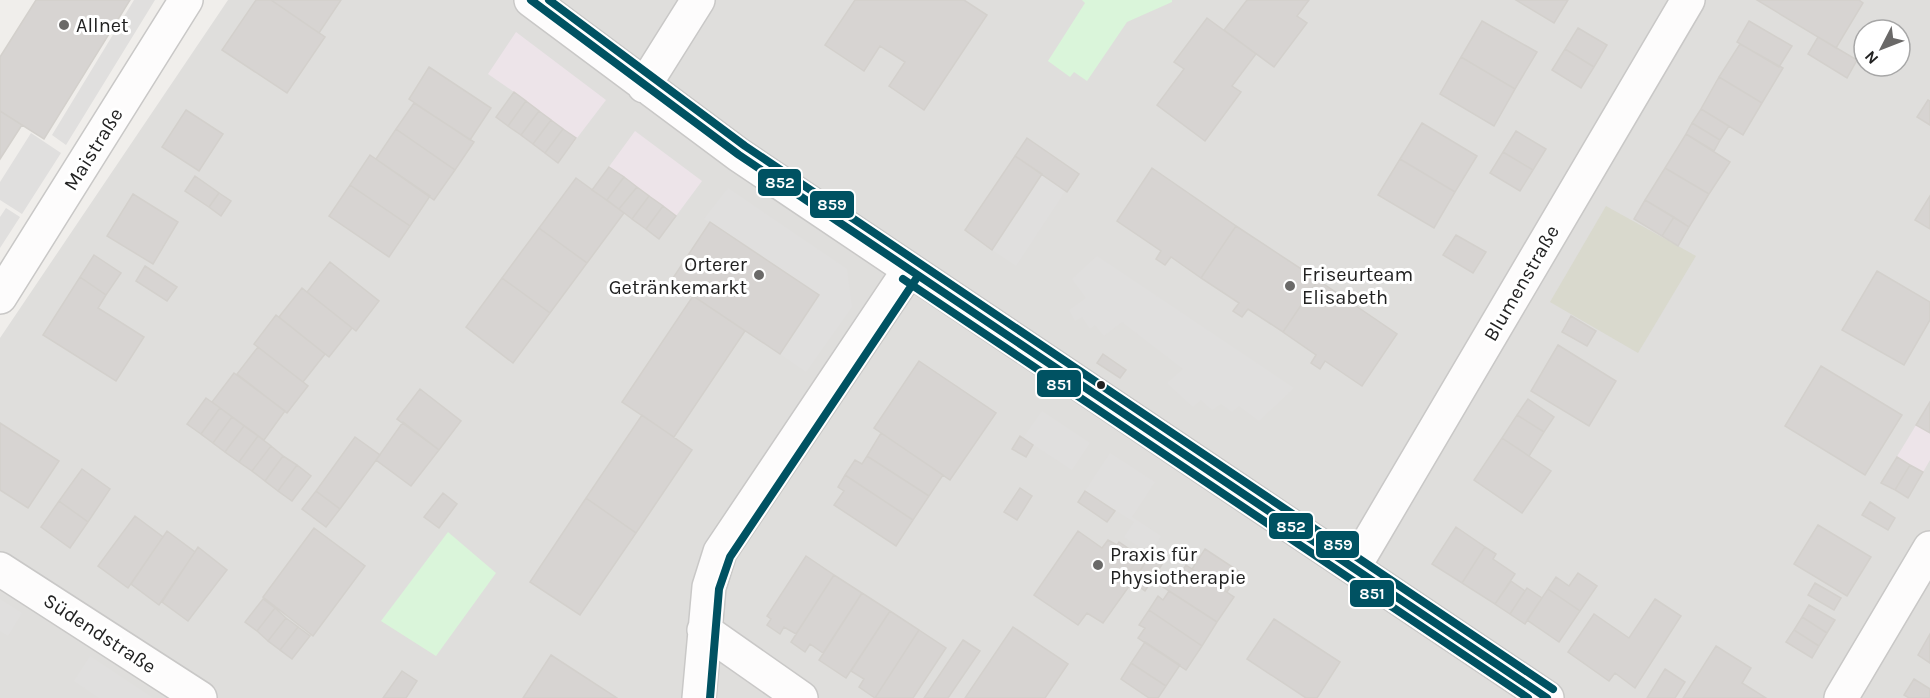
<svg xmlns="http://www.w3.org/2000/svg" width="1930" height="698" viewBox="0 0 1930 698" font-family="Karla,sans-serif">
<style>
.residential{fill:#dfdedc;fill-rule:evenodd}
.industrial{fill:#ede4e9}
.construction{fill:#d9d9cd}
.park{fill:#daf5da}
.parking{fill:#e0dfde}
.building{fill:#d7d4d2;stroke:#d3d0cc;stroke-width:1.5}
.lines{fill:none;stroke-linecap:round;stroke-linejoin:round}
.minor-casing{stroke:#c9c8c7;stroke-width:36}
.minor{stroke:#fdfcfc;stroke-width:33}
.bus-1-casing{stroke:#fff;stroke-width:12}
.bus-2-casing{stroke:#fff;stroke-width:12}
.bus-3-casing{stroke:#fff;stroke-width:12}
.bus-1{stroke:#005262;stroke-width:8}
.bus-2{stroke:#005262;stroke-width:8}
.bus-3{stroke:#005262;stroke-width:8}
.poi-dot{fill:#6a6968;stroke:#fff;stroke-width:2}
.bus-dot{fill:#222;stroke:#fff;stroke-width:2}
.labels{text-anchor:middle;stroke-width:6;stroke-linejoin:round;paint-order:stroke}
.poi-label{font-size:20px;fill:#222;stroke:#fff;text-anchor:start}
.street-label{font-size:20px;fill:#222;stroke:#fff}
.line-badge{stroke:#fff;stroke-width:2}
.badge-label{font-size:16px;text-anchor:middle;font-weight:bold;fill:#fff}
</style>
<rect width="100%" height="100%" fill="#f0eeeb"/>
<!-- residential -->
<path class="residential" d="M228,0H1930V698H0V338ZM1864,30H1900V66H1864Z"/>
<!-- industrial -->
<path class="industrial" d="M516,32L606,100L558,163L496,117L514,92L488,74Z
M635,131L702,181L659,239L592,190Z
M1930,402V460L1908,498L1881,483Z"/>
<!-- construction -->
<path class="construction" d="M1606,206L1696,256L1638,353L1550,302Z"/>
<!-- park -->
<path class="park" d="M1082,0H1172V2L1127,22L1087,81L1074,72L1070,77L1048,61L1085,3Z
M448,532L496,573L436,656L381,621Z"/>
<!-- parking -->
<path class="parking" d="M134,0H155L66,145L52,135Z
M31,133L61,153L22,214L0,200V182Z
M1042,174L1066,190L1016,266L992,250Z
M728,188L847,269L852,307L806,372L780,354L819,295L704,219Z
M6,208L20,217L0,248V217Z
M1097,256L1294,388L1259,421L1239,406L1232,412L1221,404L1212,410L1201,400L1193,407L1167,383L1183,369L1122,322L1104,336L1095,325L1090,329L1082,317L1075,321L1069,310L1086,298L1072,279Z
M1042,411L1090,443L1072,470L1023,438Z
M1110,453L1155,482L1132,517L1161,536L1150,554L1124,537L1134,522L1085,491Z
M0,599L22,613L8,636L0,631Z
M90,656L153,698H99L74,681Z"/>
<!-- building -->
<path class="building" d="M36,0H130L44,139L0,111V57Z
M256,0H271L325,37L287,93L222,50Z
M271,0H341L319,33Z
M855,0H964L987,15L924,110L889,86L905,62L880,46L864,71L825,45Z
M1247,0H1309L1297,16L1307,23L1274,67L1224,30Z
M1516,0H1568L1554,23Z
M1757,0H1859L1863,3L1836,48Z
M1207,18L1256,54L1232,86L1241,92L1205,141L1157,105L1184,69L1174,62Z
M1482,21L1537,52L1515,89L1461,57Z
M1749,21L1792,46L1779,67L1737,42Z
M1578,28L1607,45L1594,67L1565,49Z
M1818,37L1857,60L1847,78L1808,54Z
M1740,44L1783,68L1762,103L1719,77Z
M1565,49L1594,67L1581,88L1552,70Z
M1461,57L1515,89L1494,126L1440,94Z
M429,67L491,108L470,140L409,99Z
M1719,77L1762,103L1743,135L1701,109Z
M514,92L526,101L508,126L496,117Z
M1928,100L1930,101V125L1917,117Z
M526,101L539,111L521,135L508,126Z
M414,103L474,142L455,170L396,129Z
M1701,109L1729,126L1720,140L1692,123Z
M186,110L223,134L199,171L162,147Z
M0,111L22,125L0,159Z
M539,111L551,120L533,144L521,135Z
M551,120L563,129L545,153L533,144Z
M1422,123L1477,156L1455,192L1400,159Z
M1692,123L1720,140L1714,151L1686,134Z
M396,129L455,170L434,200L376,159Z
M563,129L576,138L558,163L545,153Z
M1516,131L1546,149L1533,170L1503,152Z
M1686,134L1730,162L1709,194L1665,168Z
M1027,138L1079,174L1067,192L1015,156Z
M1503,152L1533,170L1520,191L1490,173Z
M370,155L430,196L410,226L350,185Z
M1015,156L1042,174L992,250L965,230Z
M1400,159L1455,192L1434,228L1378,195Z
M609,167L624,177L607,200L592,190Z
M1152,168L1236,226L1201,278L1171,257L1165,265L1156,259L1161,251L1117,221Z
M1665,168L1709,194L1689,227L1645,200Z
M195,176L219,193L209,207L185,191Z
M624,177L637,187L619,209L607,200Z
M576,178L624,213L587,263L539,228Z
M350,185L410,226L389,257L329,216Z
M637,187L649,196L632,219L619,209Z
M219,193L231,201L221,216L209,207Z
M133,194L178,222L153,264L107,236Z
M649,196L663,206L646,229L632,219Z
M1930,196V229L1915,220Z
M1645,200L1674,217L1662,236L1634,219Z
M663,206L676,216L659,239L646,229Z
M1674,217L1689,227L1678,246L1662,236Z
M710,222L819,295L780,354L671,281Z
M1236,226L1318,280L1283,332L1248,309L1242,317L1233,311L1239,303L1201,278Z
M539,228L587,263L550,313L502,278Z
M1456,235L1486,252L1473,273L1443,255Z
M94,255L121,273L106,295L80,277Z
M330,262L379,301L356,331L307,292Z
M145,266L177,287L167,301L136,281Z
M1877,271L1930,302V320L1904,365L1842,330Z
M80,277L106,295L98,308L144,337L116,381L43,335Z
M502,278L550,313L513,363L466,327Z
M1318,280L1397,334L1362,386L1325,361L1320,369L1311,363L1316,355L1283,332Z
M302,288L352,328L329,357L279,317Z
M693,296L745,331L674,437L622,402Z
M276,315L325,354L303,382L254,344Z
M1571,316L1596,331L1587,346L1562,332Z
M1558,345L1616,381L1589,426L1531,391Z
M258,347L308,386L287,413L237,374Z
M1103,354L1126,370L1120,378L1097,363Z
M919,361L996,413L950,480L874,428Z
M1821,366L1902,415L1865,475L1785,426Z
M234,373L285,411L264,440L212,402Z
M420,389L461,421L439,450L397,419Z
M206,398L220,408L201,434L187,424Z
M1528,399L1554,417L1544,432L1517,415Z
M1930,402V433L1916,425Z
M220,408L232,417L213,443L201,434Z
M642,415L692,450L636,533L586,498Z
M1517,415L1544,432L1529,456L1502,438Z
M232,417L244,426L225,452L213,443Z
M403,422L439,450L411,486L376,460Z
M0,423L59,461L28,508L0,490Z
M244,426L258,436L239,462L225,452Z
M881,433L943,475L929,496L867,456Z
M258,436L271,446L252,471L239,462Z
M1020,436L1033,445L1026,457L1012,449Z
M355,437L380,455L340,509L316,491Z
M1502,438L1551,471L1522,513L1474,480Z
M271,446L283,456L265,481L252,471Z
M283,456L297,465L278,491L265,481Z
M867,456L929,496L913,520L845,475L855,460L862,464Z
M1897,457L1910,465L1895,490L1881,483Z
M297,465L311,476L292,501L278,491Z
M1910,465L1923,472L1908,498L1895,490Z
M82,469L110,489L88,522L59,501Z
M845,475L913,520L896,546L834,505L844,491L838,487Z
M1020,488L1032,496L1017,520L1004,512Z
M316,491L340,509L326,527L302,509Z
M1085,491L1115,511L1107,522L1078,502Z
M443,493L457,504L439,528L424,517Z
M586,498L636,533L580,615L530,582Z
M59,501L88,522L70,548L41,527Z
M1870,502L1895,518L1888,530L1862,515Z
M135,516L163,537L128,588L98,566Z
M1818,525L1871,557L1847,596L1794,564Z
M1456,527L1485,547L1462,583L1432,564Z
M314,528L365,566L313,636L263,597Z
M167,531L195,552L159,605L131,584Z
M1078,531L1102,548L1108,540L1117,545L1119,542L1147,561L1103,623L1087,613L1078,625L1034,595Z
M198,547L227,570L188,621L162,602Z
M1485,547L1496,554L1493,559L1515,574L1495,604L1462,583Z
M1205,549L1240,572L1227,592L1192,569Z
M1150,554L1163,563L1145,591L1133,582Z
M806,556L834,575L796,634L784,627L780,634L767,625L771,619L767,616Z
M1186,565L1234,597L1217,622L1163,587L1174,571L1180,575Z
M1578,573L1597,586L1580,611L1548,589L1556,577L1569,586Z
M834,575L862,593L823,653L810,644L805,652L791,642Z
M1511,581L1525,591L1510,614L1495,604Z
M1815,583L1841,598L1834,610L1808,595Z
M1527,588L1542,598L1525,624L1510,614Z
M1548,589L1580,611L1559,642L1527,620Z
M1169,591L1217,622L1202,646L1149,610L1158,596L1163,600Z
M862,593L890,611L846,678L819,660Z
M263,599L275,608L257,631L245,622Z
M1655,599L1681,616L1635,688L1615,673L1609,681L1568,652L1594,614L1629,638Z
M1809,605L1835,620L1827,633L1802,617Z
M275,608L286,618L268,641L257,631Z
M1149,610L1202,646L1186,670L1138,638L1145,628L1139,625Z
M890,611L919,630L875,698L859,687L864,679L851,671Z
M1802,617L1827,633L1819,646L1794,630Z
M286,618L298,627L280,650L268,641Z
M1274,619L1340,662L1317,698H1306L1247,659Z
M298,627L310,636L292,659L280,650Z
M1013,627L1068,664L1045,698H965Z
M919,630L946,648L913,698H875Z
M1794,630L1819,646L1812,658L1786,642Z
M1930,634V663L1918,655Z
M963,640L980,651L948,698H924Z
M1145,642L1180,665L1166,686L1131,663Z
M1716,646L1751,668L1742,683L1766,698H1683Z
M551,655L617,698H523Z
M1131,663L1166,686L1158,698H1149L1121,679Z
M1665,669L1685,682L1675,698H1647Z
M402,671L417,681L406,698H383Z
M1914,679L1930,689V698H1909L1904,695Z"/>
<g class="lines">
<defs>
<path id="minor" d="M531,0L739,155L1547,698
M644,86L698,0
M0,297L186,0
M1354,567L1688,0
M0,569L200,698
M704,630L801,698
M699,698L709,587L720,552L909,270
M1841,698L1930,548"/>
</defs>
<!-- minor casing -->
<use href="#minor" class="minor-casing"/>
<!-- minor -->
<use href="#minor" class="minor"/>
<defs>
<path id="bus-1" d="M531,0L739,155L1547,698"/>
<path id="bus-2" d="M903,279L1528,698
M710,698L719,589L730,557L918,276"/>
<path id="bus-3" d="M549,0L745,146L1553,689"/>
</defs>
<!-- bus-1 casing -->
<use href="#bus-1" class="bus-1-casing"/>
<!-- bus-2 casing -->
<use href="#bus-2" class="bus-2-casing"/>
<!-- bus-3 casing -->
<use href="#bus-3" class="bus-3-casing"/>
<!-- bus-1 -->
<use href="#bus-1" class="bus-1"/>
<!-- bus-2 -->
<use href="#bus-2" class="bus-2"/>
<!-- bus-3 -->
<use href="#bus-3" class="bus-3"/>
</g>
<!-- markers -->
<g class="poi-dot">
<circle cx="64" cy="25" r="6"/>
<circle cx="759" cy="275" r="6"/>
<circle cx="1290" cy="286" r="6"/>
<circle cx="1098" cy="565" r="6"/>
</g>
<circle class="bus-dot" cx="1101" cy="385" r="5"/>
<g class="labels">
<!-- poi labels -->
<g class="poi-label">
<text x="76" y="32">Allnet</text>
<text x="747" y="271" text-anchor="end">Orterer<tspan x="747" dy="23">Getränkemarkt</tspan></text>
<text x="1302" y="281">Friseurteam<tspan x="1302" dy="23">Elisabeth</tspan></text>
<text x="1110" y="561">Praxis für<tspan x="1110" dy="23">Physiotherapie</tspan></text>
</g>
<!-- street labels -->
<g class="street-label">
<text transform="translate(93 149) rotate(-58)" y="7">Maistraße</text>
<text transform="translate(1521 283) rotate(-60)" y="7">Blumenstraße</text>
<text transform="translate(100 633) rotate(33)" y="7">Südendstraße</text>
</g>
</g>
<g class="line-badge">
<rect x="757" y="168" width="45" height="29" rx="6" fill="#005262"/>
<rect x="809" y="190" width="46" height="29" rx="6" fill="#005262"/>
<rect x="1036" y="369" width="46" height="29" rx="6" fill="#005262"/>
<rect x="1268" y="512" width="46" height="28" rx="6" fill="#005262"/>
<rect x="1315" y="530" width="45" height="29" rx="6" fill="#005262"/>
<rect x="1349" y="579" width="46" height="29" rx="6" fill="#005262"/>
</g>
<g class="badge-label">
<text x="780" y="188">852</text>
<text x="832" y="210">859</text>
<text x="1059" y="390">851</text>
<text x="1291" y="532">852</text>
<text x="1338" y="550">859</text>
<text x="1372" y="599">851</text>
</g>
<!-- north arrow -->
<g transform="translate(1882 48) rotate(228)"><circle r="28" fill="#ffffff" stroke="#a7a7a7" stroke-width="1.5"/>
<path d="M0-4.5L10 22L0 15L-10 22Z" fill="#6a6968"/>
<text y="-9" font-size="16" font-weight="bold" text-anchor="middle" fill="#222222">N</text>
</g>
</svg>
